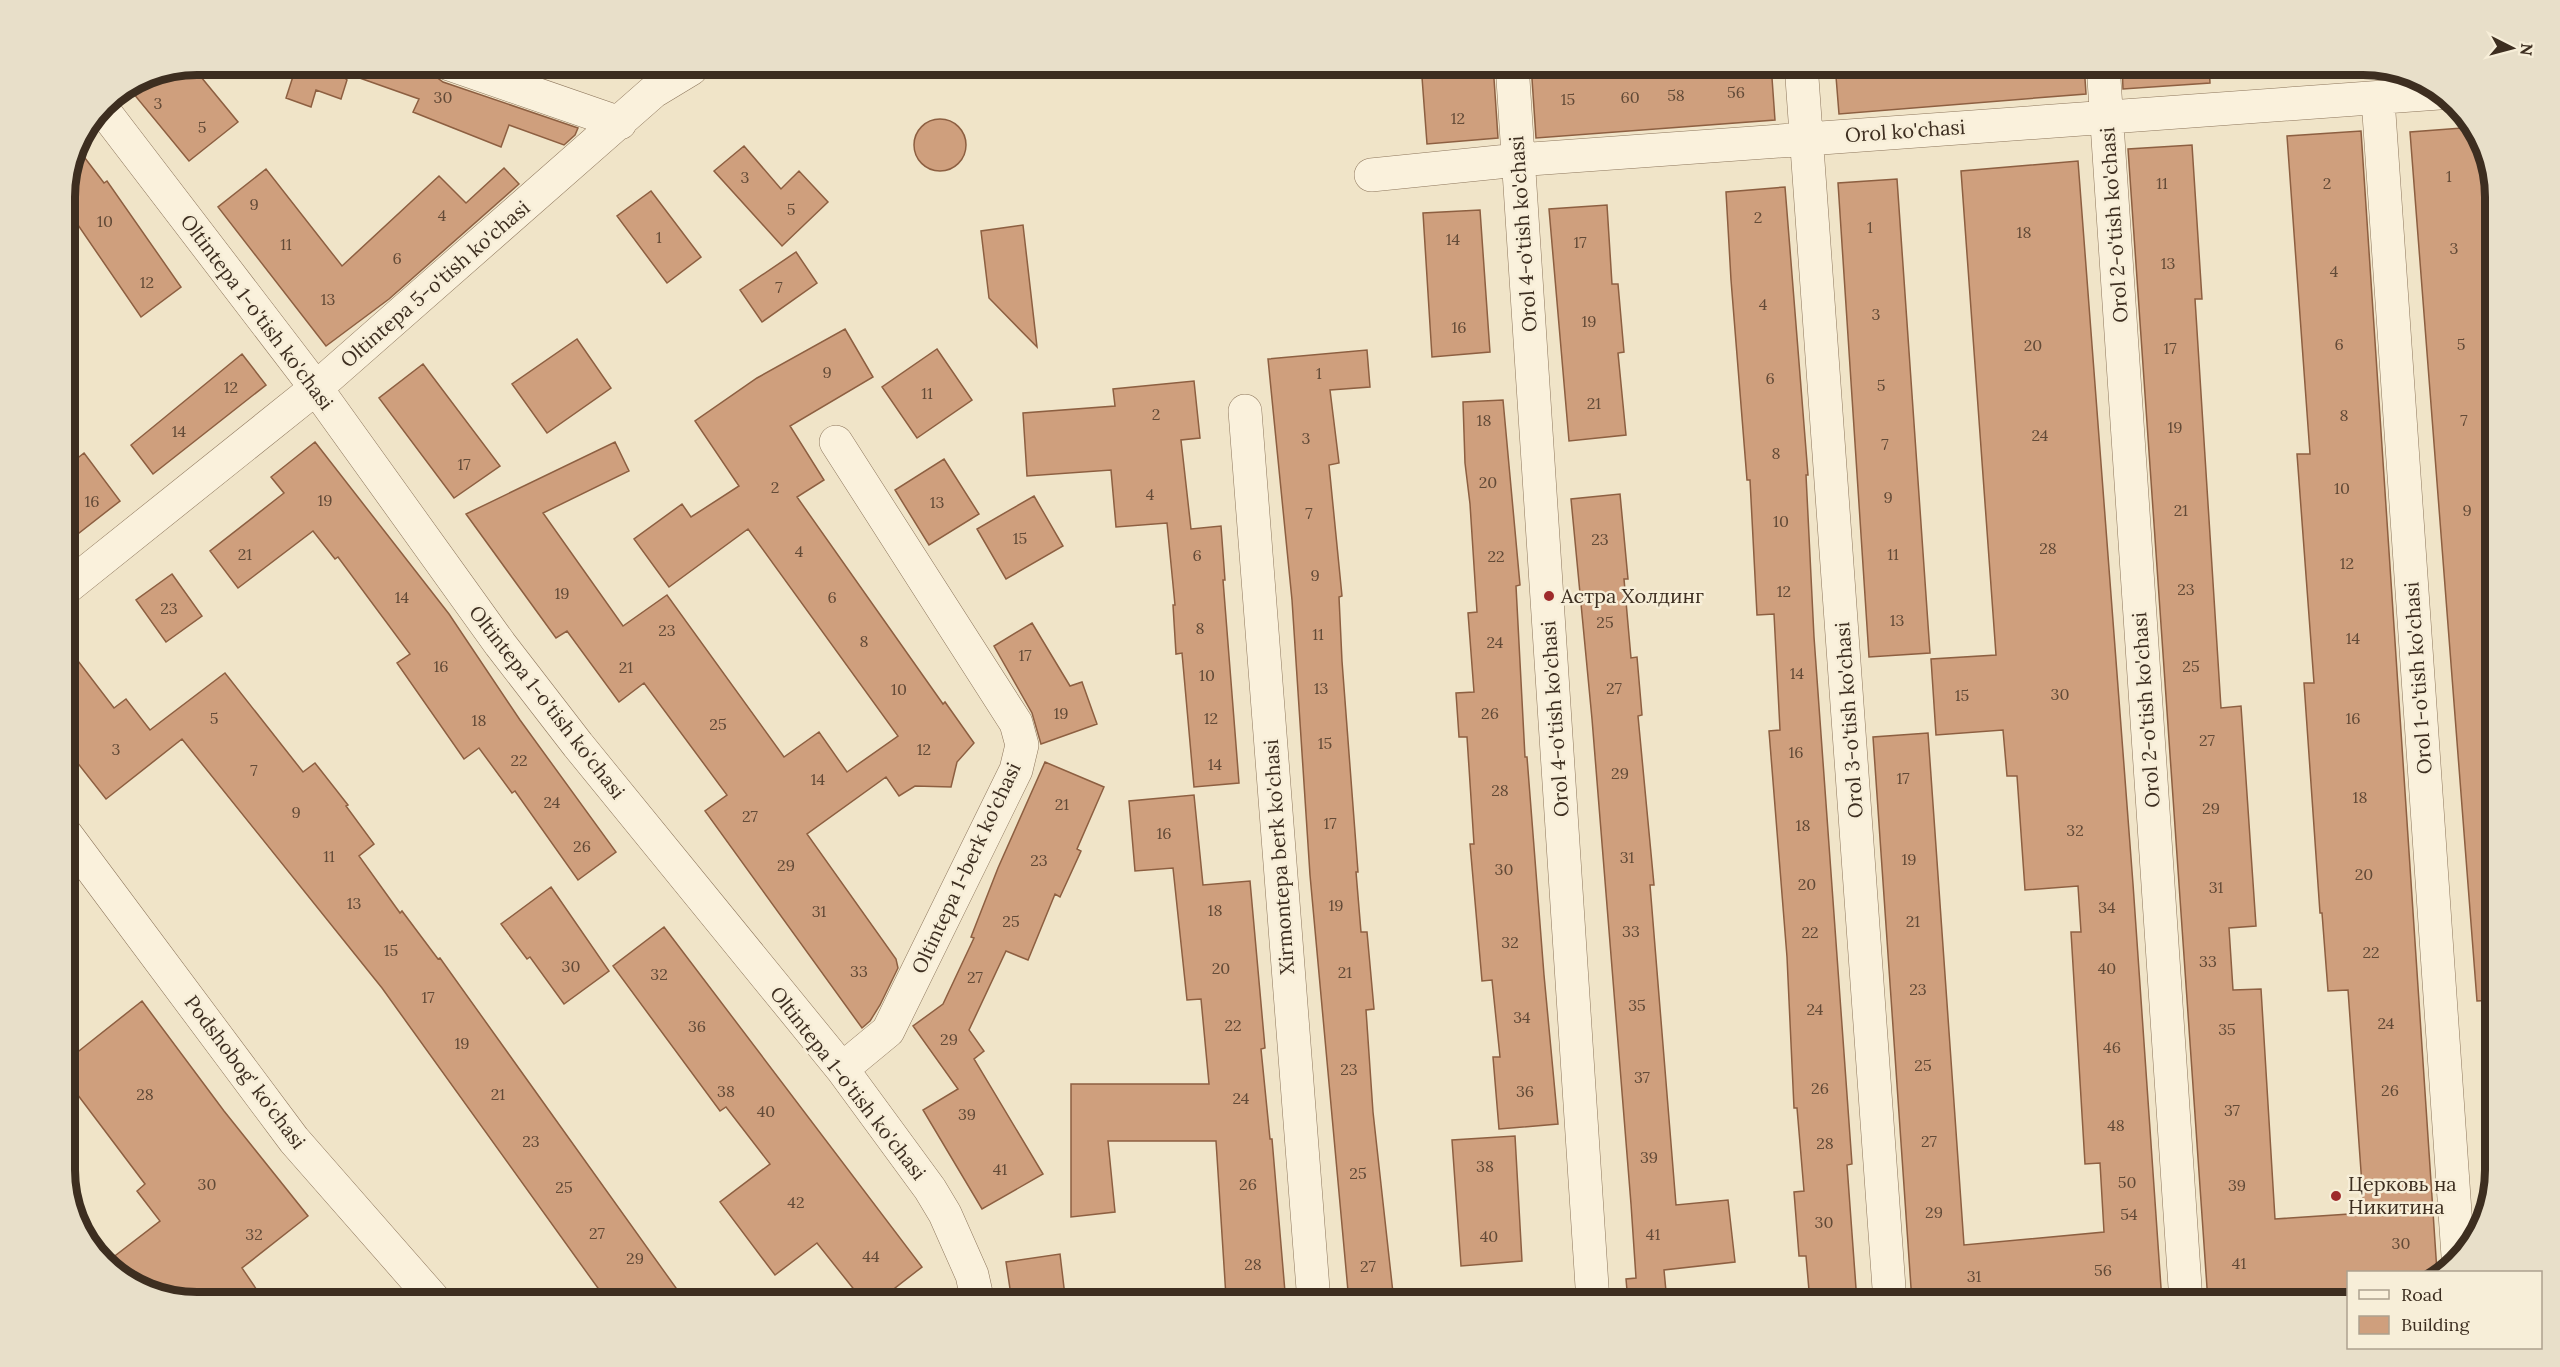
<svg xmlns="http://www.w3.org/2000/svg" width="2560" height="1367" viewBox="0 0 2560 1367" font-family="Lora,serif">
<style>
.building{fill:#cf9f7d;stroke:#8d5f41;stroke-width:1.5}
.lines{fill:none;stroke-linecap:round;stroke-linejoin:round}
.minor-casing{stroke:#8d765c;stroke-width:34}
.minor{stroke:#faf1dc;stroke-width:33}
.poi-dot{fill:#9e2a2b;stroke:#f7eed8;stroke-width:2}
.labels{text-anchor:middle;stroke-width:5;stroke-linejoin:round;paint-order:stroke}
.number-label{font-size:16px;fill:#624a37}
.street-label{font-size:20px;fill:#3d2e20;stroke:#f7eed8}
.poi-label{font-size:20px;fill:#3d2e20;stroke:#f7eed8;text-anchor:start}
.rim{fill:none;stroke:#3d2e20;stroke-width:8}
</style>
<rect width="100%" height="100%" fill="#f0e4c8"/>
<!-- building -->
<path class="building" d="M297,64H431L435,76L443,82L578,128L575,135L564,145L509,125L501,147L413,112L419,99L337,70L347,80L341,99L316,90L311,107L286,98Z
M1421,64H1493L1498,138L1427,144Z
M1531,64H1771L1775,120L1536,138Z
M1835,64H2084L2086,94L1839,114Z
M2122,64H2209L2210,83L2123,89Z
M192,66L238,122L189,161L128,87L146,74Z
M914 145a26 26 0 1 1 52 0a26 26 0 1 1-52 0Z
M2475,127L2483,151L2495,324V1000L2477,1001L2410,132Z
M2361,131L2437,1272H2349V1302H2208L2128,149L2192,145L2202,299H2195L2221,708L2241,706L2256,926L2229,928L2233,990L2261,989L2275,1219L2364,1213L2348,990L2328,991L2322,913H2320L2304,683H2314L2297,454H2310L2287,136Z
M75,145L104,183L107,181L181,287L141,317L65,206V188Z
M744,146L781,189L799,171L828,202L782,246L714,171Z
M2078,161L2133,884L2162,1302H1912L1873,737L1928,733L1964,1245L2104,1232L2100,1163L2085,1164L2071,932H2081L2078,886L2025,890L2017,776H2007L2003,730L1936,735L1931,659L1996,655L1961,171Z
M504,168L519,184L389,299L326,346L218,207L266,169L342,266L439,176L466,203Z
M1897,179L1930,653L1869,657L1838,183Z
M1785,187L1808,475H1806L1814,637L1852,1164L1847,1165L1857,1302H1810L1806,1256H1799L1794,1192L1804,1191L1797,1108H1794L1787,957L1769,731L1780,730L1774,614L1757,615L1750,480H1747L1731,280L1726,192Z
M651,191L701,257L667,283L617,216Z
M1607,205L1612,284H1618L1624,352L1618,353L1626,435L1569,441L1549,209Z
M1480,210L1490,352L1432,357L1423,213Z
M1023,225L1037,347L989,298L981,231Z
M796,252L817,283L762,322L740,290Z
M845,329L873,377L790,426L824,480L797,497L943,704L945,702L974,743L957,762L951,787L915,786L899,796L886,777L807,834L896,959L898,968L880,1005L870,1021L862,1028L705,811L727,795L644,683L619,702L567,631L556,638L466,514L615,442L629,471L543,513L623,626L667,595L784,757L819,732L847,772L898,736L748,529L669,587L634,539L682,504L691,517L739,486L695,421L757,378Z
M577,339L611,388L547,433L512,384Z
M937,349L972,400L917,438L882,387Z
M1367,350L1370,387L1330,390L1339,463L1329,465L1342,596L1339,597L1342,661L1358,872H1356L1361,932H1367L1374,1009L1366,1010L1373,1112L1394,1302H1349L1310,875L1292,600L1268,359Z
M242,354L266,385L153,474L131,445Z
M423,364L500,466L454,498L379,398Z
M1194,381L1200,438L1181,440L1191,529L1221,526L1225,580H1223L1239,783L1194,787L1182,653L1176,654L1173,605H1175L1167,523L1116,527L1111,470L1027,476L1023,413L1115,406L1113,389Z
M1503,400L1520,585L1516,586L1525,757H1527L1544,975L1558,1124L1499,1129L1493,1057H1500L1492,980L1482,981L1470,844H1474L1467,737H1459L1456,693L1474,692L1468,613L1477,612L1470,504L1465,463L1463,402Z
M315,442L449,614L520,720L616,852L578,880L515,791L512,793L479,748L464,759L397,663L410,654L338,557L335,559L313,531L238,588L210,551L284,493L271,477Z
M84,453L120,501L65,544V468Z
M944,459L979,514L929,545L895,490Z
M1620,494L1628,579H1624L1631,658L1637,657L1642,715L1638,716L1654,885H1650L1676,1205L1728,1200L1735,1262L1664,1270L1667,1302H1628L1626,1279L1636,1278L1631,1204L1592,719L1571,499Z
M1034,496L1063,546L1006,579L977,529Z
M172,574L202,616L166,642L136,600Z
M1032,623L1070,686L1082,682L1097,724L1041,744L1032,713L994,646Z
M65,644L114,708L126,699L150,730L225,673L303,772L315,763L348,805L346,806L374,844L359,856L400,913L402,911L438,959L440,958L686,1302H608L382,988L182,739L106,799L65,747Z
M1045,762L1104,787L1077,849L1081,851L1060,897L1055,894L1028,960L1006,951L969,1030L984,1051L974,1059L1043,1174L982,1209L923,1110L958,1089L913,1026L943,1004L974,938L971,937L998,868Z
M1194,795L1203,885L1250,881L1265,1048L1261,1049L1270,1139H1272L1285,1292L1226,1297L1216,1141H1108L1115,1212L1071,1217V1084H1209L1201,999L1187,1000L1173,868L1135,871L1129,801Z
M551,887L609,971L564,1004L530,957L527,959L501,924Z
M664,927L922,1267L877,1302H864L817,1243L775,1275L720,1202L770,1164L726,1107L720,1111L613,966Z
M142,1001L224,1111L308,1216L242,1268L265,1302H197L138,1289L107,1262L160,1221L137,1191L145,1184L65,1078V1062Z
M1515,1136L1522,1261L1461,1266L1452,1140Z
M1060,1254L1065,1296L1012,1302L1006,1262Z"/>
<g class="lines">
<defs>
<path id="minor" d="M449,64L620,123
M1512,64L1593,1302
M1801,64L1890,1302
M2103,64L2186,1302
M2378,99L2458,1256
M101,107L316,388L500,644L578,745L842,1069L930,1189L945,1214L972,1275L978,1302
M1371,175L1518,160L2439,93
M1245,411L1314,1302
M836,442L1016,723L1022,745L1016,770L888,1031L842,1069
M65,589L316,388L653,92L691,69
M65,833L294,1140L436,1302"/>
</defs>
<!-- minor casing -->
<use href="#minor" class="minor-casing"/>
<!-- minor -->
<use href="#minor" class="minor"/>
</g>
<!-- markers -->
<g class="poi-dot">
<circle cx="1549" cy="596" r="6"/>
<circle cx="2336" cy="1196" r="6"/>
</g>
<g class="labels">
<!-- number labels -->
<g class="number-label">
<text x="1736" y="98">56</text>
<text x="1676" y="101">58</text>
<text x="443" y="103">30</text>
<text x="1630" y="103">60</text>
<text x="1568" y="105">15</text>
<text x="158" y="109">3</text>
<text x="1458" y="124">12</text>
<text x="202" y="133">5</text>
<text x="2449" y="182">1</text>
<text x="745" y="183">3</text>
<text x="2162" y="189">11</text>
<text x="2327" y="189">2</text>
<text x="254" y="210">9</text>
<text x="791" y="215">5</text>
<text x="442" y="221">4</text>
<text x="1758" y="223">2</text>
<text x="105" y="227">10</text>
<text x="1870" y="233">1</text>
<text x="2024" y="238">18</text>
<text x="659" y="243">1</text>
<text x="1453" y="245">14</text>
<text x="1580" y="248">17</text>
<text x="286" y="250">11</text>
<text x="2454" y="254">3</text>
<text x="397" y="264">6</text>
<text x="2168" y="269">13</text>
<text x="2334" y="277">4</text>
<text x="147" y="288">12</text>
<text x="779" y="293">7</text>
<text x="328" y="305">13</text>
<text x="1763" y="310">4</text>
<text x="1876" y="320">3</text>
<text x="1589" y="327">19</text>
<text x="1459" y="333">16</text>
<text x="2339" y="350">6</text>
<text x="2461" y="350">5</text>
<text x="2033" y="351">20</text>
<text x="2170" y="354">17</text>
<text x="827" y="378">9</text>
<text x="1319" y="379">1</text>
<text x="1770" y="384">6</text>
<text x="1881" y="391">5</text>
<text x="231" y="393">12</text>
<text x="927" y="399">11</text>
<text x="1594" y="409">21</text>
<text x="1156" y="420">2</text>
<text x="2344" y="421">8</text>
<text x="1484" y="426">18</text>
<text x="2464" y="426">7</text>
<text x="2175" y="433">19</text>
<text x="179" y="437">14</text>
<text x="2040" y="441">24</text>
<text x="1306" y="444">3</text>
<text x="1885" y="450">7</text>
<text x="1776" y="459">8</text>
<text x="464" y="470">17</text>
<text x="1488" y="488">20</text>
<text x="775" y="493">2</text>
<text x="2342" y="494">10</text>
<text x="1150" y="500">4</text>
<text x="1888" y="503">9</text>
<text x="325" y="506">19</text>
<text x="92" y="507">16</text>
<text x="937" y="508">13</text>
<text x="2181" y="516">21</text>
<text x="2467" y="516">9</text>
<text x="1309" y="519">7</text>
<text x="1781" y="527">10</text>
<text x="1020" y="544">15</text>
<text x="1600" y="545">23</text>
<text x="2048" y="554">28</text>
<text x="799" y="557">4</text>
<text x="245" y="560">21</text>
<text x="1893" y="560">11</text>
<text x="1197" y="561">6</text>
<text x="1496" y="562">22</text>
<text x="2347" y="569">12</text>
<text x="1315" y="581">9</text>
<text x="2186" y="595">23</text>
<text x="1784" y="597">12</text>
<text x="562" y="599">19</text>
<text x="402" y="603">14</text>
<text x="832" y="603">6</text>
<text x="169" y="614">23</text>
<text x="1897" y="626">13</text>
<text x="1605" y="628">25</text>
<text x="1200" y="634">8</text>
<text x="667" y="636">23</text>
<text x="1318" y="640">11</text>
<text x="2353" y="644">14</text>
<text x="864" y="647">8</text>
<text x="1495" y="648">24</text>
<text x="1025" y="661">17</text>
<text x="441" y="672">16</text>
<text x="2191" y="672">25</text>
<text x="626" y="673">21</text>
<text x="1797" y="679">14</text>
<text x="1207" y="681">10</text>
<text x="1321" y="694">13</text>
<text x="1614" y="694">27</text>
<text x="899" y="695">10</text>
<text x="2060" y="700">30</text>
<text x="1962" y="701">15</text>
<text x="1061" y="719">19</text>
<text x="1490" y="719">26</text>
<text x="214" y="724">5</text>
<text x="1211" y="724">12</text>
<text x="2353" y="724">16</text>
<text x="479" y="726">18</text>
<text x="718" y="730">25</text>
<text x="2207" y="746">27</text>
<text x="1325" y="749">15</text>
<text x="116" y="755">3</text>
<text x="924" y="755">12</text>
<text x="1796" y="758">16</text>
<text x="519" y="766">22</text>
<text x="1215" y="770">14</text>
<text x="254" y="776">7</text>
<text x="1620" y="779">29</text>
<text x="1903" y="784">17</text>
<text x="818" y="785">14</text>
<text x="1500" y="796">28</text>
<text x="2360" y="803">18</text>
<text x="552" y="808">24</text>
<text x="1062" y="810">21</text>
<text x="2211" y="814">29</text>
<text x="296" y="818">9</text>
<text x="750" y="822">27</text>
<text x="1330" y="829">17</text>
<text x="1803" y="831">18</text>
<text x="2075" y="836">32</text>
<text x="1164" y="839">16</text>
<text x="582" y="852">26</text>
<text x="329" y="862">11</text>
<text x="1627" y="863">31</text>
<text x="1909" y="865">19</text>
<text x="1039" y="866">23</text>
<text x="786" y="871">29</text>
<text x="1504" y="875">30</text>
<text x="2364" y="880">20</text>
<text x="1807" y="890">20</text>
<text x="2216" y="893">31</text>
<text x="354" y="909">13</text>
<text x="1336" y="911">19</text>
<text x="2107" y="913">34</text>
<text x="1215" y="916">18</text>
<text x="819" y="917">31</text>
<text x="1011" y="927">25</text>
<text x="1913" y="927">21</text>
<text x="1631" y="937">33</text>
<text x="1810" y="938">22</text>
<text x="1510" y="948">32</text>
<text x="391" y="956">15</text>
<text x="2371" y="958">22</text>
<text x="2208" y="967">33</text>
<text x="571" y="972">30</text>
<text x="1221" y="974">20</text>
<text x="2107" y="974">40</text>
<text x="859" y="977">33</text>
<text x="1345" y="978">21</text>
<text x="659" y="980">32</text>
<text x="975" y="983">27</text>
<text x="1918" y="995">23</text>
<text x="428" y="1003">17</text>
<text x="1637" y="1011">35</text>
<text x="1815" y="1015">24</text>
<text x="1522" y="1023">34</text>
<text x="2386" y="1029">24</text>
<text x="1233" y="1031">22</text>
<text x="697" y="1032">36</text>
<text x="2227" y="1035">35</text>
<text x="949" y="1045">29</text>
<text x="462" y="1049">19</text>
<text x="2112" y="1053">46</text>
<text x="1923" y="1071">25</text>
<text x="1349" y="1075">23</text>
<text x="1642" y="1083">37</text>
<text x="1820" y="1094">26</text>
<text x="2390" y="1096">26</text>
<text x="726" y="1097">38</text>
<text x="1525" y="1097">36</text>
<text x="145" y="1100">28</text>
<text x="498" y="1100">21</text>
<text x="1241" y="1104">24</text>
<text x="2232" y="1116">37</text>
<text x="766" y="1117">40</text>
<text x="967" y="1120">39</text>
<text x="2116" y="1131">48</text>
<text x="531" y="1147">23</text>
<text x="1929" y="1147">27</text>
<text x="1825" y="1149">28</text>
<text x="1649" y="1163">39</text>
<text x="1485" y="1172">38</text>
<text x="1000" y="1175">41</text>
<text x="1358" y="1179">25</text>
<text x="2127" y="1188">50</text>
<text x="207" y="1190">30</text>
<text x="1248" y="1190">26</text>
<text x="2237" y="1191">39</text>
<text x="564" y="1193">25</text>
<text x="796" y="1208">42</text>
<text x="1934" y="1218">29</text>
<text x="2129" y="1220">54</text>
<text x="1824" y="1228">30</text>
<text x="597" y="1239">27</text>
<text x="254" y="1240">32</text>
<text x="1653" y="1240">41</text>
<text x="1489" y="1242">40</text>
<text x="2401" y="1249">30</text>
<text x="871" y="1262">44</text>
<text x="635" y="1264">29</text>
<text x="2239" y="1269">41</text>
<text x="1253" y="1270">28</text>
<text x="1368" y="1272">27</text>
<text x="2103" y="1276">56</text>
<text x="1974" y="1282">31</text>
</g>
<!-- street labels -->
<g class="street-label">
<text transform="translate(1905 131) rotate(-4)" y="7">Orol ko'chasi</text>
<text transform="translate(2114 225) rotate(-94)" y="7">Orol 2-o'tish ko'chasi</text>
<text transform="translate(1523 234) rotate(-94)" y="7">Orol 4-o'tish ko'chasi</text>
<text transform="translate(435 284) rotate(-41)" y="7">Oltintepa 5-o'tish ko'chasi</text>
<text transform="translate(257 312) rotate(53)" y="7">Oltintepa 1-o'tish ko'chasi</text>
<text transform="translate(2418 678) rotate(-94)" y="7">Orol 1-o'tish ko'chasi</text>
<text transform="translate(547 702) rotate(52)" y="7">Oltintepa 1-o'tish ko'chasi</text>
<text transform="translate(2146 710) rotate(-94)" y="7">Orol 2-o'tish ko'chasi</text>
<text transform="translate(1555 719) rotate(-94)" y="7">Orol 4-o'tish ko'chasi</text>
<text transform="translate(1849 720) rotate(-94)" y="7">Orol 3-o'tish ko'chasi</text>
<text transform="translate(1279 857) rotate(-94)" y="7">Xirmontepa berk ko'chasi</text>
<text transform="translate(966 868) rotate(-65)" y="7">Oltintepa 1-berk ko'chasi</text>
<text transform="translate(245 1072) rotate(53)" y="7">Podshobog' ko'chasi</text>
<text transform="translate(848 1083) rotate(52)" y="7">Oltintepa 1-o'tish ko'chasi</text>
</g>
<!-- poi labels -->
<g class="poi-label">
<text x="1561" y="603">Астра Холдинг</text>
<text x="2348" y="1191">Церковь на<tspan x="2348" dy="23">Никитина</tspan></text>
</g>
</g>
<!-- crop -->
<path d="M0 0H2560V1367H0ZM197 75H2363A122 122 0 0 1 2485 197V1170A122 122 0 0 1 2363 1292H197A122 122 0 0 1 75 1170V197A122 122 0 0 1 197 75Z" fill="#e8dfc9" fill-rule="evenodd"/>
<path class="rim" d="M197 75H2363A122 122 0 0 1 2485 197V1170A122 122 0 0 1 2363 1292H197A122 122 0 0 1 75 1170V197A122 122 0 0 1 197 75Z"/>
<!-- legend -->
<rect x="2347" y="1271" width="195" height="78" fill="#f7eed8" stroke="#ada18e" stroke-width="1.5"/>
<rect x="2359" y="1290" width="30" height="9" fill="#faf1dc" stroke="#ada18e" stroke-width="1.5"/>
<text x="2401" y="1301" font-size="18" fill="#3d2e20">Road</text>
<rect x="2359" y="1316" width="30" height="18" fill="#cf9f7d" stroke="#ada18e" stroke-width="1.5"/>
<text x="2401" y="1331" font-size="18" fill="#3d2e20">Building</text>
<!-- north arrow -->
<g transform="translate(2512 48) rotate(96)" stroke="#f7eed8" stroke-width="4.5" paint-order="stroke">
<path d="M0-4.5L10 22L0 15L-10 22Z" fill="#3d2e20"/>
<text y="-9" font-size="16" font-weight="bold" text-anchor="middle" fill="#3d2e20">N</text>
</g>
</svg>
